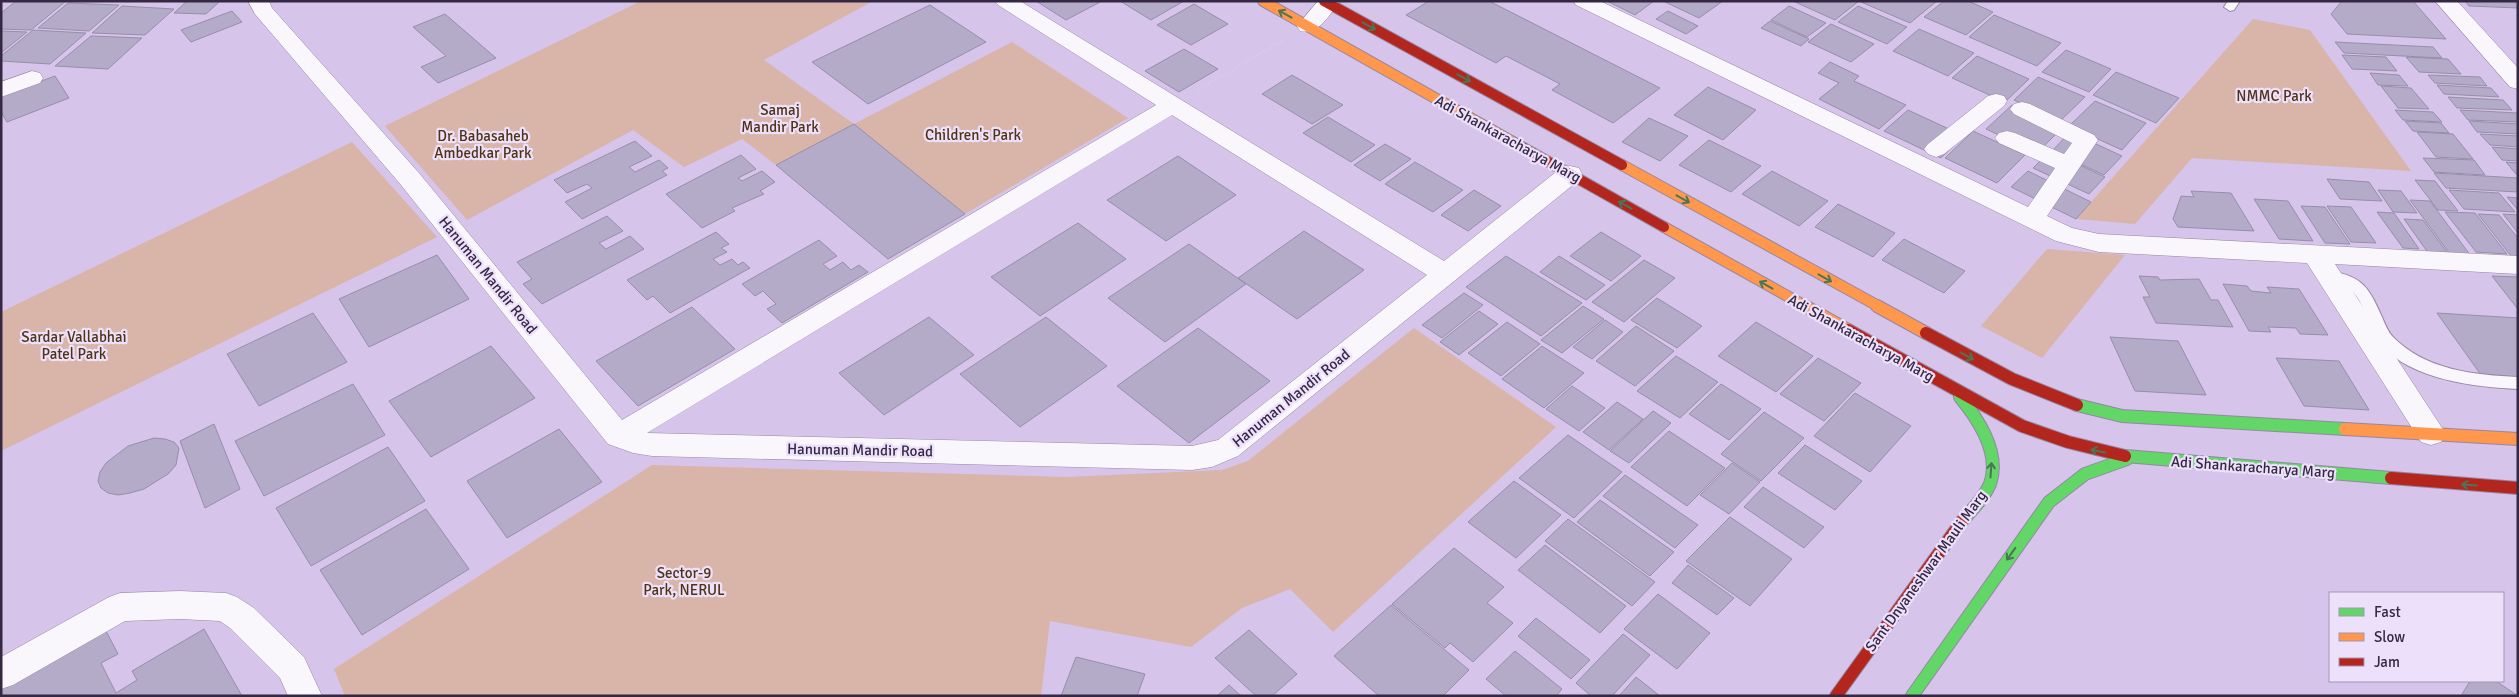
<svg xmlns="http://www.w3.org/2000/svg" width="2519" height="697" viewBox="0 0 2519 697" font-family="Signika,sans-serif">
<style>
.green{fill:#d8b4a9}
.building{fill:#b4abc9;stroke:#978eab}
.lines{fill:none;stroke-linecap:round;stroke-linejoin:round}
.lane-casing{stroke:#9587a4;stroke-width:2}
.street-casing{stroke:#9587a4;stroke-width:1}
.fast-casing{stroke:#9587a4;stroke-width:14}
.slow-far1-casing{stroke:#9587a4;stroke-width:12}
.slow-casing{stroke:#9587a4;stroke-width:14}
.jam-far1-casing{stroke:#9587a4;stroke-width:12}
.jam-casing{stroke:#9587a4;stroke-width:14}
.path{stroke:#d9d3e0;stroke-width:2.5;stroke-dasharray:1 3;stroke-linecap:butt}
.lane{fill:#f9f6fc;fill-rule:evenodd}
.street{fill:#f9f6fc;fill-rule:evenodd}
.fast{stroke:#63d668;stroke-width:12}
.slow-far1{stroke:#ff974d;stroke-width:10}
.slow{stroke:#ff974d;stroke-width:12}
.jam-far1{stroke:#b3261e;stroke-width:10}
.jam{stroke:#b3261e;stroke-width:12}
.oneway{stroke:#4a7654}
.labels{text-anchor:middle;stroke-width:4.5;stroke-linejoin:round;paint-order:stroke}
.park-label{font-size:15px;fill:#4f3212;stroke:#ece0fb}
.street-label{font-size:15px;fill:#352843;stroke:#ece0fb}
</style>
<rect width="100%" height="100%" fill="#d6c4ea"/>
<!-- green -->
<path class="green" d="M641,1H873L764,60L854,124L1012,42L1128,118L965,214L854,125L776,165L742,139L684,167L633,130L467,220L385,126Z
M2253,19L2310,30L2411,171L2192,158L2135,224L2076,219Z
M352,142L437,237L1,451V312Z
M2047,249L2125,255L2042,358L1981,326Z
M1414,328L1556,427L1333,632L1290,589L1242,608L1191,647L1050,621L1041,696H345L334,669L652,465L1067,477L1222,470L1248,461Z"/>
<!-- building -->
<path class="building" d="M16,1H66L31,30L1,29V13Z
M175,1H220L206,14L174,13L186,2Z
M1036,1H1102L1066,20Z
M1120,1H1184L1151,20Z
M1429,1H1489L1660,88L1613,123L1552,90L1560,84L1506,56L1496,63L1406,15Z
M1607,1H1654L1635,15Z
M1663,1H1723L1699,18Z
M1793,1H1859L1835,20Z
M1937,1L1910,23L1861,2V1Z
M1944,1H1968L1993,12L1966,35L1924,17Z
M2342,1H2413L2446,39L2347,34L2331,14Z
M2465,1H2518V8L2469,6Z
M68,3L119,5L89,31L38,28Z
M1194,4L1228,24L1191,45L1157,25Z
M930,5L986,42L868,104L812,62Z
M122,6L174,9L145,35L92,33Z
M1789,6L1826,23L1807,37L1771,20Z
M1858,6L1907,27L1887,44L1838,22Z
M232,11L242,22L191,42L181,30Z
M1668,11L1698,26L1686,34L1656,19Z
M445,14L496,58L438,83L421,67L446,56L413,27Z
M1994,15L2061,43L2037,66L1969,37Z
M1770,21L1809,39L1801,46L1761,28Z
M1831,24L1874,44L1851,62L1808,42Z
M1919,29L1974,53L1948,76L1893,51Z
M33,30L86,33L50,64L1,61V56Z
M1,31L27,32L1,53Z
M91,36L142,38L108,69L55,66Z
M2335,42L2433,47L2442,58L2344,53Z
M1184,49L1218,69L1179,92L1145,71Z
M2066,50L2111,69L2089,92L2042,72Z
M2342,55L2386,57L2397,71L2352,69Z
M1977,56L2029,79L2005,102L1952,78Z
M2406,57L2448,59L2461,74L2419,72Z
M1830,62L1859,76L1854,81L1906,105L1879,129L1819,99L1839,83L1818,73Z
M2116,72L2179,98L2156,123L2093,95Z
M2370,73L2399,75L2408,86L2378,85Z
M1292,75L1343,105L1312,124L1262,94Z
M2428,75L2480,77L2487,86L2435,83Z
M55,76L69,98L7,122L1,112V96Z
M2038,77L2085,97L2060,121L2014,100Z
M2437,85L2491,88L2499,97L2444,94Z
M2381,86L2411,88L2429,109L2398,108Z
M1708,87L1756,110L1723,140L1674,115Z
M2448,97L2503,100L2512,110L2457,108Z
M2095,101L2146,123L2122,150L2069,126Z
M2012,105L2062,128L2037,153L1986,129Z
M1908,110L1964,136L1941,158L1884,131Z
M2395,110L2433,112L2442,122L2403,120Z
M2460,110L2518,113V122L2468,120Z
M1328,117L1375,145L1351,162L1303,133Z
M1649,118L1688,136L1660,161L1622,142Z
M2405,121L2441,123L2449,133L2413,131Z
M2469,121L2518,124V134L2477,132Z
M854,124L965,214L888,259L776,165Z
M1973,131L2025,155L1997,183L1945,158Z
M2070,132L2122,156L2104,175L2052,151Z
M2417,132L2453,134L2473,159L2436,157Z
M2480,134L2518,136V147L2490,145Z
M1709,140L1761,166L1731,192L1679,165Z
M635,141L652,156L629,167L635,172L659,160L668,168L662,171L667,175L582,219L565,202L592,188L587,184L567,193L554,180Z
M1385,144L1411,159L1380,181L1354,165Z
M2492,147L2518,149V161L2502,160Z
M2050,151L2105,177L2089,194L2033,168Z
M741,155L756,169L738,178L742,181L762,171L775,182L760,191L764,194L732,208L735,211L702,228L666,194Z
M1178,156L1236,195L1166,241L1107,200Z
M2423,158L2474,160L2485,175L2434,172Z
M1415,162L1463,190L1433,212L1385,184Z
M2506,162L2518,163V174H2516Z
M1772,171L1828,201L1799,226L1742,194Z
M2028,171L2091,202L2076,219L2011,187Z
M2434,173L2518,178V192L2446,188Z
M2327,179L2369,182L2382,201L2340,199Z
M2415,180L2435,181L2458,211L2438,210Z
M1474,190L1501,206L1468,231L1441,215Z
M2378,190L2401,191L2417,213L2393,212Z
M2449,190L2499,193L2515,212L2464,209Z
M2191,191L2231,193L2254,231L2178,227L2173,219L2181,196L2194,197Z
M2507,197L2518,198V210Z
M2254,199L2288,201L2313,241L2279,239Z
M2410,200L2430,201L2471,256L2450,254Z
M1838,204L1895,233L1873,257L1815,227Z
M2301,206L2325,207L2350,244L2325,243Z
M2327,206L2351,207L2376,243L2351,242Z
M2377,212L2394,213L2419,249L2403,248Z
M2445,212L2475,213L2507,254L2476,252Z
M2478,214L2499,215L2518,238V256H2511Z
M2503,214L2518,215V233Z
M607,216L623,231L599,243L606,249L630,236L644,249L542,304L523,284L532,279L517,262Z
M2404,219L2423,220L2449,255L2429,254Z
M1078,223L1126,259L1040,316L991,277Z
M1304,231L1364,270L1297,319L1238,278Z
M716,232L729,244L721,248L727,252L713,259L720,265L732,259L738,265L743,262L750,268L670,313L653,296L647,300L627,280Z
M1601,232L1641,256L1611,281L1570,256Z
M1904,239L1965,271L1944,293L1882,260Z
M819,240L837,256L823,264L830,270L843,262L851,270L859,265L868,272L782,323L767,309L776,304L763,291L755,296L742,284Z
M1189,244L1246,284L1165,342L1108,298Z
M437,255L469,299L369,347L339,299Z
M1506,256L1582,303L1541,336L1466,287Z
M1559,256L1605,285L1586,300L1540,272Z
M1644,260L1675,278L1624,322L1592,302Z
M2139,276L2158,277L2160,280L2199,279L2211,300H2218L2233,327L2156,323L2143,297H2150Z
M2492,276L2518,277V308H2517Z
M2223,284L2247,286L2251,291L2271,293L2267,287L2299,289L2328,335L2300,334L2296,328L2268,327L2271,332L2249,331Z
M1464,293L1483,305L1442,338L1422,325Z
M1657,298L1702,326L1677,348L1631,320Z
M1583,306L1604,319L1562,353L1541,340Z
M692,307L735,349L638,406L596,361Z
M1479,311L1498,324L1459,355L1440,342Z
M313,313L347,362L259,406L227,354Z
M2437,313L2518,318V377L2481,375Z
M929,317L974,355L884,415L839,373Z
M1046,317L1107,366L1020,427L960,374Z
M1605,320L1623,332L1592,359L1573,347Z
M1507,322L1540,344L1501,376L1468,353Z
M1756,322L1813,356L1776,392L1718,356Z
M1636,326L1674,351L1635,386L1596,361Z
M1198,328L1270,381L1189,443L1117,386Z
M2110,337L2178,341L2206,395L2135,391Z
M491,346L535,398L431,457L389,401Z
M1542,346L1584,373L1544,408L1502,379Z
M1676,356L1718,382L1680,418L1637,391Z
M1818,358L1861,383L1824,421L1780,394Z
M2276,358L2339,361L2369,410L2304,406Z
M353,384L385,435L264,496L235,441Z
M1721,384L1761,409L1729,440L1689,414Z
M1572,386L1605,408L1579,431L1546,409Z
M1855,393L1911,426L1870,472L1814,436Z
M1617,402L1643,419L1609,450L1583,432Z
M1653,411L1671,423L1629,463L1610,451Z
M1764,412L1804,438L1761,481L1721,454Z
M214,424L240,489L205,508L180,441Z
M559,429L602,482L507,538L467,481Z
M1669,431L1725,468L1687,506L1631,467Z
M1568,435L1622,472L1574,518L1519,478Z
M154,438L165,439L174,442L179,448L176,465L168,474L144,489L130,493L118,495L108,493L101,488L98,481L100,472L106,463L128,446Z
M1805,445L1862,481L1835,510L1778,473Z
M388,447L425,501L311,566L276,508Z
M1732,463L1760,482L1729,514L1700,495Z
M1625,475L1698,525L1675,548L1603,496Z
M1514,481L1561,515L1516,558L1468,522Z
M1763,487L1824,527L1804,548L1744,507Z
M1600,500L1674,552L1650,576L1577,522Z
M426,509L469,569L362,635L320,570Z
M1730,517L1792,559L1750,606L1686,561Z
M1568,519L1655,582L1632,606L1545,541Z
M1545,545L1626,606L1600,633L1518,570Z
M1454,548L1504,587L1487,603L1513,623L1473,662L1450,643L1445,648L1392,604Z
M1688,565L1734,598L1717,615L1672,583Z
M1658,594L1710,633L1677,669L1624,629Z
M1391,605L1469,670L1443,696H1379L1334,656Z
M1536,618L1590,660L1571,679L1518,636Z
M104,627L118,654L101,663L116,693L137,680L132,671L204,629L242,696H1V685Z
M1249,630L1297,674L1272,696H1256L1215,658Z
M1623,634L1650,655L1612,696H1591L1576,683Z
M1515,651L1562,689L1556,696H1506L1486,679Z
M1076,657L1145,674L1137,696H1061Z
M1636,677L1660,696H1619Z
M2470,681H2496L2518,696H2461Z
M1229,685L1241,696H1217Z"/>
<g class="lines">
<defs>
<path id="lane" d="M2228,1H2240L2234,10L2230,11L2224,7Z
M2329,271C2363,276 2369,288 2382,317C2385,324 2388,332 2393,337C2425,370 2475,375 2518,377V389C2475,387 2412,380 2381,345C2366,327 2366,295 2342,284C2336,282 2330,282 2324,280L2321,276L2324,272Z"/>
<path id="street" d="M248,1H269L272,8L419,173L622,420L1156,105L998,5L995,1H1020L1444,261L1561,168L1570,166L1579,168L1582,174L1579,180L1238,456L1212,467L1192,470L652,456L633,453L608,444L401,185L255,14ZM1172,115L1427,275L1218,440L1192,446L647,433Z
M1318,1H1339C1330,15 1319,35 1300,31L1297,26Z
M1573,1H1600L2028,207L2055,168L1999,143L1995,138L1999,133L2007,131L2015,133L2064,154L2072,143L2014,114L2010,109L2014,104L2022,102L2030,104L2094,135L2098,140L2047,216L2072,228L2099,234L2518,256V274L2335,264L2446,434L2441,442L2431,445L2421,442L2307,263L2099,252L2056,241L1576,5Z
M2435,1H2457L2518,68V89L2510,87Z
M32,71L40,73L43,78L40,83L1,97V82Z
M1996,94L2004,96L2007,101L2004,106L1944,154L1936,157L1928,154L1924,149L1928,144L1988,96Z
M180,591L226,593L237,597L254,608L304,657L322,696H288L280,678L230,628L220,621L180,619L125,621L13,685L1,689V657L109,597L120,593Z"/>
<path id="fast" d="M1960,397C1979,420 2001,453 1990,484C1984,498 1972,510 1962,521
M2077,405L2122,416L2345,429
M2125,456L2391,478
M1912,696L2049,502L2085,474L2127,459"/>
<path id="slow-far1" d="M1263,1L1513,142
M1622,165L1880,307
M1664,227L1807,307"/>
<path id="slow" d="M1805,306L1848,330
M1877,306L1926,333
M2345,429L2518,439"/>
<path id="jam-far1" d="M1324,1L1622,165
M1513,142L1664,227"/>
<path id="jam" d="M1848,330L2022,426L2068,442L2125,456
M1926,333L2012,379L2077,405
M2391,478L2518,488
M1836,696L1962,521"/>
</defs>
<!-- lane casing -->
<use href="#lane" class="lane-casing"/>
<!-- street casing -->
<use href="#street" class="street-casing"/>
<!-- fast casing -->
<use href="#fast" class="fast-casing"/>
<!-- slow-far1 casing -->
<use href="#slow-far1" class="slow-far1-casing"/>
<!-- slow casing -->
<use href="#slow" class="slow-casing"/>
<!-- jam-far1 casing -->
<use href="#jam-far1" class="jam-far1-casing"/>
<!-- jam casing -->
<use href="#jam" class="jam-casing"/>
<!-- path -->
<path class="path" d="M1198,90L1284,40"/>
<!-- lane -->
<use href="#lane" class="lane"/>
<!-- street -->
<use href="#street" class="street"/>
<!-- fast -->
<use href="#fast" class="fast"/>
<!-- slow-far1 -->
<use href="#slow-far1" class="slow-far1"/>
<!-- slow -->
<use href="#slow" class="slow"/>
<!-- jam-far1 -->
<use href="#jam-far1" class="jam-far1"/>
<!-- jam -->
<use href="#jam" class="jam"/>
</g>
<!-- one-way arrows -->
<defs><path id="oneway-shaft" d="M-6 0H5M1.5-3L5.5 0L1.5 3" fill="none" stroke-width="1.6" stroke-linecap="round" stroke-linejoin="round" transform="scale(1.25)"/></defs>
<g class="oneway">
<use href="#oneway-shaft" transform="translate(1285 14) rotate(-151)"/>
<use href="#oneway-shaft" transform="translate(1369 26) rotate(29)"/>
<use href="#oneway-shaft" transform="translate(1464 78) rotate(29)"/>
<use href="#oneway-shaft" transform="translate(1683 199) rotate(29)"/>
<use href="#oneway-shaft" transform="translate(1625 205) rotate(-151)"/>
<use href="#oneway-shaft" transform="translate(1825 278) rotate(29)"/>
<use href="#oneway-shaft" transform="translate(1766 285) rotate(-151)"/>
<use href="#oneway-shaft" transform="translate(1967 356) rotate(29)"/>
<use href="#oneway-shaft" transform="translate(2098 451) rotate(-168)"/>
<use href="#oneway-shaft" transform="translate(1991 470) rotate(-86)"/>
<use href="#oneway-shaft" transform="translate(2469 485) rotate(-176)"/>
<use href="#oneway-shaft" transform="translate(2011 554) rotate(125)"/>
</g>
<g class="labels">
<!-- park labels -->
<g class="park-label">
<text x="2274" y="101">NMMC Park</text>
<text x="780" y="115">Samaj<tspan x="780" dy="17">Mandir Park</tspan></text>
<text x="973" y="140">Children's Park</text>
<text x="483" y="141">Dr. Babasaheb<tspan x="483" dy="17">Ambedkar Park</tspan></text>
<text x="74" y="342">Sardar Vallabhai<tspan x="74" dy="17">Patel Park</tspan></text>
<text x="684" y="578">Sector-9<tspan x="684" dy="17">Park, NERUL</tspan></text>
</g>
<!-- street labels -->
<g class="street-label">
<text transform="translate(1508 139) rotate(29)" y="5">Adi Shankaracharya Marg</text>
<text transform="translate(488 275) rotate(51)" y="5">Hanuman Mandir Road</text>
<text transform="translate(1861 338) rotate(29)" y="5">Adi Shankaracharya Marg</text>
<text transform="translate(1291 398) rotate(-39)" y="5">Hanuman Mandir Road</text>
<text transform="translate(860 450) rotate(1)" y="5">Hanuman Mandir Road</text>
<text transform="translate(2253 467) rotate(4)" y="5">Adi Shankaracharya Marg</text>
<text transform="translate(1926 571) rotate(-54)" y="5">Sant Dnyaneshwar Mauli Marg</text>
</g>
</g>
<!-- border -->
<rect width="2519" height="697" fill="none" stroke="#352843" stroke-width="5"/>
<!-- legend -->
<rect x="2329" y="592" width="175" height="90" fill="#ece0fb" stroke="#a396b1"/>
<rect x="2339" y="608" width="25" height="8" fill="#63d668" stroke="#a396b1"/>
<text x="2374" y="617" font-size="15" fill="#352843">Fast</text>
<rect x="2339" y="633" width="25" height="8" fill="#ff974d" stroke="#a396b1"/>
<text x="2374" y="642" font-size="15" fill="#352843">Slow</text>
<rect x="2339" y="658" width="25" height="8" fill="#b3261e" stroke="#a396b1"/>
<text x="2374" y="667" font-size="15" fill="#352843">Jam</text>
</svg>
